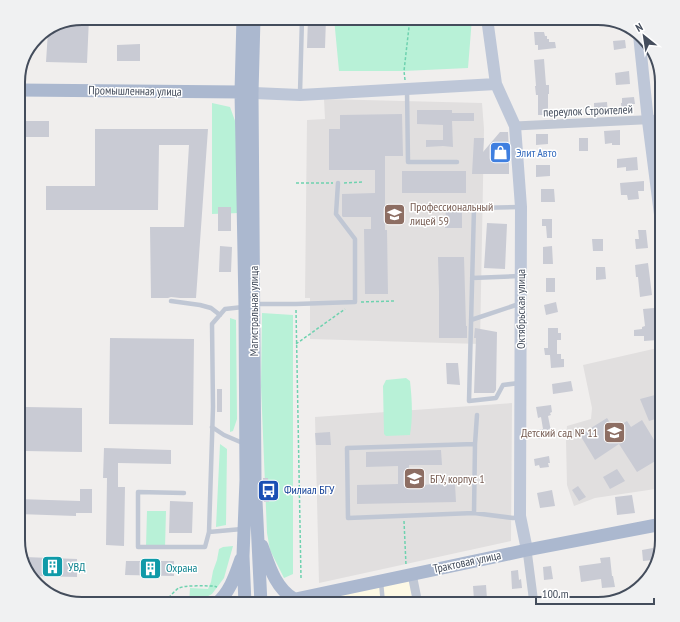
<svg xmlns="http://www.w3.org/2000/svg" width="680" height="622" viewBox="0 0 680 622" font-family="'PT Sans Narrow',sans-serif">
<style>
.commercial{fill:#fdf9e5}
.education{fill:#e1dfdf}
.green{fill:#b8f1d7}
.building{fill:#c9cbd4}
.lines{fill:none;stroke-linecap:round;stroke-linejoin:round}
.path{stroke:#6ed2af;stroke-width:1.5;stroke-dasharray:3 2;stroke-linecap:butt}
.lane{stroke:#c0c7d4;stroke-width:4.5}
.street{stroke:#c0c7d4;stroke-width:9}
.secondary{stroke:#bec7d8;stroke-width:12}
.primary{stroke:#abb8cf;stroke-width:13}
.labels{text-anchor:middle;stroke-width:3;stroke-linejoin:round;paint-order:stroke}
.street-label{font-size:12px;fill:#444d5c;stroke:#fff}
.shop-label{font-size:12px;fill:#366cbe;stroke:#fff;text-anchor:start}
.education-label{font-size:12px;fill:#785e54;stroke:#fff;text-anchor:start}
.transit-label{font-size:12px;fill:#164399;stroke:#fff;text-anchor:start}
.culture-label{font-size:12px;fill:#0d838f;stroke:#fff;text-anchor:start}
.rim{fill:none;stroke:#444d5c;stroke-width:2}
</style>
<rect width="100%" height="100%" fill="#f0eeed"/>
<!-- commercial -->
<path class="commercial" d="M409,581L413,604H309L321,599Z"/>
<!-- education -->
<path class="education" d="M324,99L482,103L484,129L480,344L310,339V298H305L307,120L325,119Z
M662,347V488L595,498L574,506L567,485L566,440L567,426L591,419L592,408L583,365Z
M512,403L511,541L319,583L315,417Z"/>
<!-- green -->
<path class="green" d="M334,18H472L468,68L404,71H339Z
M212,103L230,107L238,129L239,213L212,214Z
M262,313L293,315V574L284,578L270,550L267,533L261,386Z
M230,318L236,320L237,419L233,431L230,432Z
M406,378L410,381C412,399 413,417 410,435L386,436L384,434L383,386L386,380Z
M220,444L227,449L226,525L216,527Z
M147,511H166L165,548L146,547Z
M233,546L224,578L212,594L193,604H189L190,588L208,589L211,582L213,571L217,560L219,549L223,547Z"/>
<!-- building -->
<path class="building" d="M82,18H89L87,63L46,62L48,31Z
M308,18H326L325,48H307Z
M534,32H544L545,36H547V39H549V42H555L556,48L538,50V45H535Z
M625,40L626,48L614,50L613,41Z
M140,44V61H117V45Z
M544,59L546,85H549V94H548V115H538V95H536L535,86H536L534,60Z
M629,71L630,84L616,85L615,73Z
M634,97L635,104H632L633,114L622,115L621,103H622V98Z
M607,102L608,115L594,116V103Z
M417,110H452V113H474V121H452L453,147L443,146L426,147V140H443V125L417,124Z
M402,114L403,156H385V230H387L388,294H365L364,229H371V217H343L342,216V194L375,193V170H329V129H340V115Z
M22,121H49V137H22Z
M95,129H208L196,298H180L171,297L168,298H151L150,227H184L189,145H159L158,210H46V186H95Z
M620,130V145H612V143L605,144L604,131Z
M500,132H508L509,150V174H472L474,138H484L483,152Z
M536,134H548V144L536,145Z
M579,138H588V151H579Z
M637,157L638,170L626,171V167L617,168V159Z
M536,165H550V176L536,177Z
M402,171H466V193H402Z
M644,181V191H638L639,199L628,200L627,195H621L620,183Z
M541,189H554L555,202H541Z
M218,207H231V231H218Z
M446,208H462V228H445Z
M542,219H552V238H547L546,226H542Z
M487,223L507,224L505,269L484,268Z
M638,230H646L648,248L636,249L635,239H639Z
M592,239H603V251H593Z
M220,246L232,247L231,272H219Z
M552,246L553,264H543V247Z
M438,257H464L466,326H467V338H439V292Z
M648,263L652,295L640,297L638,277H636L635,265Z
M596,267H605L606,279L596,280Z
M546,278H555V292H546Z
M556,302L558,312L546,315L544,305Z
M654,308L658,340L644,341V336H634V330L642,329V327L645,326L643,309Z
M475,328L497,332L496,390L494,393H474L476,338H474Z
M548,328H558V333H561V340H557V354H561V359H564V367L551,368L550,355H545L544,348H548Z
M110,338L194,339L193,425L109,424Z
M446,363H458L460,385L447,384Z
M571,381L573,391L553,394L552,384Z
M217,389H222V412H217Z
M655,395L662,413V417L649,421L640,399Z
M551,405L552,412L550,413L551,415L548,416L552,436L538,439L536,430L543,429L541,417L538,418L536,407Z
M26,407L82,408V452L25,451Z
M607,418L614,429L627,421L631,427L642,420L662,453V457L637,472L619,444L595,460L580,435Z
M330,432L331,445H316L315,433Z
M104,448L171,450V464L118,463V487H125L124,546L106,545L107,478H103Z
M441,450L442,465H409L410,485L455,484L456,502L357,504V485L398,484V466L366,467V452Z
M549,456L550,463H548L549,467L540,468L539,465L535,466L534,459Z
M617,469L625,481L610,489L603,477Z
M263,478H268L269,502H264Z
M578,486L586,497L579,501L572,490Z
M80,489H92V513H76V516L18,514V499L80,501Z
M552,490L555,506L540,508L537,493Z
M632,495L635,513L617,515L615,497Z
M170,501L193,502L192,533H169Z
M653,548L655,557L654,560L643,561L642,550Z
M24,557L77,559V577L32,576Z
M610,557L612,576H613L615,587L602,588L601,579L581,582L579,566L601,563L600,558Z
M126,561H174V576L125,575Z
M551,566L553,579L544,580L543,567Z
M518,570L519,580L521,579L522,588L512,589L511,571Z
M486,585L487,599L474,600L473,586Z"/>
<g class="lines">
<!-- path -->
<path class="path" d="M405,80L404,71L410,18
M296,183H333
M344,183L364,182
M361,302L394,301
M296,310L301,578
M296,344L345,309
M404,521L406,565
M95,604L165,601C169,598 176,589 179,588C185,585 206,586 214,586L217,587"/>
<!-- lane -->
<path class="lane" d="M407,90L408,162H457
M300,93L302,18
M472,278L519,276
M171,301L200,305L211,308L220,315
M256,304H296L355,302V239L336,214L338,183
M471,320L519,304
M519,383L503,385L496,398L469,401L474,208L521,207
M212,427L224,435L245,444
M475,444L347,448L348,518L474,513L513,518L520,517
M184,493L138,492V547H205L209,532L242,529
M474,513L475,444L477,415
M209,532L213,407L212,324L225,309L243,307
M381,582L383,604
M333,593V604
M89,599V604"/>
<!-- street -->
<path class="street" d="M515,126L662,119
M527,550L534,604
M412,574L418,604"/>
<!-- secondary -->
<path class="secondary" d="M487,18L496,84L515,126L521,207L520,516L527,550
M639,35L648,121L662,230
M252,93L300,95L496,84"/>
<!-- primary -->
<path class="primary" d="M243,18L241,92L245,307L246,480L243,556L245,604
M254,18L252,93L255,480L261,604
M18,90L241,92L250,93
M262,546C269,565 275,588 294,599L291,602
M216,604C230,592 235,576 241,559
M272,604L527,550L662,524"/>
</g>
<!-- icons -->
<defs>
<symbol id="shop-square" viewBox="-11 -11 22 22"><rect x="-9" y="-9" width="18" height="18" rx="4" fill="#3f7fe0" stroke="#fff"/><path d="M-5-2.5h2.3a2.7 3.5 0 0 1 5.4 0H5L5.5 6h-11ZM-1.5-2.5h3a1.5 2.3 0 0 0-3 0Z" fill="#fff"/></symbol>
<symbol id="university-square" viewBox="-11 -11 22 22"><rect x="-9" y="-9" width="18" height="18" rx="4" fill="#8d6e63" stroke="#fff"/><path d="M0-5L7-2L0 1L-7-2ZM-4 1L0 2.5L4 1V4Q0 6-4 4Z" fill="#fff"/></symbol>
<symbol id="school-square" viewBox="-11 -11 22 22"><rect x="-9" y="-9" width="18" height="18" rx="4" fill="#8d6e63" stroke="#fff"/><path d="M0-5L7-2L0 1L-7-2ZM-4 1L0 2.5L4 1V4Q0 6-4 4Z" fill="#fff"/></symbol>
<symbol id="bus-square" viewBox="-11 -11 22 22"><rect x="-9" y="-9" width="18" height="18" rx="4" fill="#1a4fb4" stroke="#fff"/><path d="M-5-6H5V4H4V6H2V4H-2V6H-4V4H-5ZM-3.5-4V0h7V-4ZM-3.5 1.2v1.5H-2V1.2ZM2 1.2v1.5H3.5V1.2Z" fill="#fff"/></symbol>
<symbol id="building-square" viewBox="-11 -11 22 22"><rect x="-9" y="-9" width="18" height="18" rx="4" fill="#0f9aa8" stroke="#fff"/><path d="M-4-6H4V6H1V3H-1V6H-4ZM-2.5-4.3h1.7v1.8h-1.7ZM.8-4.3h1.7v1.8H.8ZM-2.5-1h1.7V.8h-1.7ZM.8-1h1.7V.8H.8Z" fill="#fff"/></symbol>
</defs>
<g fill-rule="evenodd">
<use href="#shop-square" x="488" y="140" width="25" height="25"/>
<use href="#university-square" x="382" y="202" width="25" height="25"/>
<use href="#school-square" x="602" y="420" width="25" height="25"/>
<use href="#university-square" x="402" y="466" width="25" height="25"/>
<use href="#bus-square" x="256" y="478" width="25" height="25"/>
<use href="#building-square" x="40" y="554" width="25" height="25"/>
<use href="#building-square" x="138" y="556" width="25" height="25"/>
</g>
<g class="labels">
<!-- street labels -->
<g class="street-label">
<text transform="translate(135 91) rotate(1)" y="4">Промышленная улица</text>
<text transform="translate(588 111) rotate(-2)" y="4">переулок Строителей</text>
<text transform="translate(521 309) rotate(-90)" y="4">Октябрьская улица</text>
<text transform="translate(254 311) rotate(-90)" y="4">Магистральная улица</text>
<text transform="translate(467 562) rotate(-12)" y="4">Трактовая улица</text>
</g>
<!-- shop labels -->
<g class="shop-label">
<text x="516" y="157">Элит Авто</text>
</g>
<!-- education labels -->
<g class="education-label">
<text x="410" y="211">Профессиональный<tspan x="410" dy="14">лицей 59</tspan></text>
<text x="598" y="437" text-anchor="end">Детский сад № 11</text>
<text x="430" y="483">БГУ, корпус 1</text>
</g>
<!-- transit labels -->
<g class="transit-label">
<text x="284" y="494">Филиал БГУ</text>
</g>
<!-- culture labels -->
<g class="culture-label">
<text x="68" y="571">УВД</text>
<text x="166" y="572">Охрана</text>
</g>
</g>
<!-- crop -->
<path d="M0 0H680V622H0ZM82 25H598A57 57 0 0 1 655 82V540A57 57 0 0 1 598 597H82A57 57 0 0 1 25 540V82A57 57 0 0 1 82 25Z" fill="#f0f1f2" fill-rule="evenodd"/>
<path class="rim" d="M82 25H598A57 57 0 0 1 655 82V540A57 57 0 0 1 598 597H82A57 57 0 0 1 25 540V82A57 57 0 0 1 82 25Z"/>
<!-- north arrow -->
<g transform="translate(644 36) rotate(330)" stroke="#ffffff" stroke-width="3" paint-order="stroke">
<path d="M0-3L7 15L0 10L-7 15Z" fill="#444d5c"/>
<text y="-6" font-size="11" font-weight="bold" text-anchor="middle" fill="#444d5c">N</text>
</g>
<!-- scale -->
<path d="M536 598v6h118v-6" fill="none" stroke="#444d5c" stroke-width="2"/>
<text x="542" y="598" font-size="12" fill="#444d5c" stroke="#ffffff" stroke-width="3" paint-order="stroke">100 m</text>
</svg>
